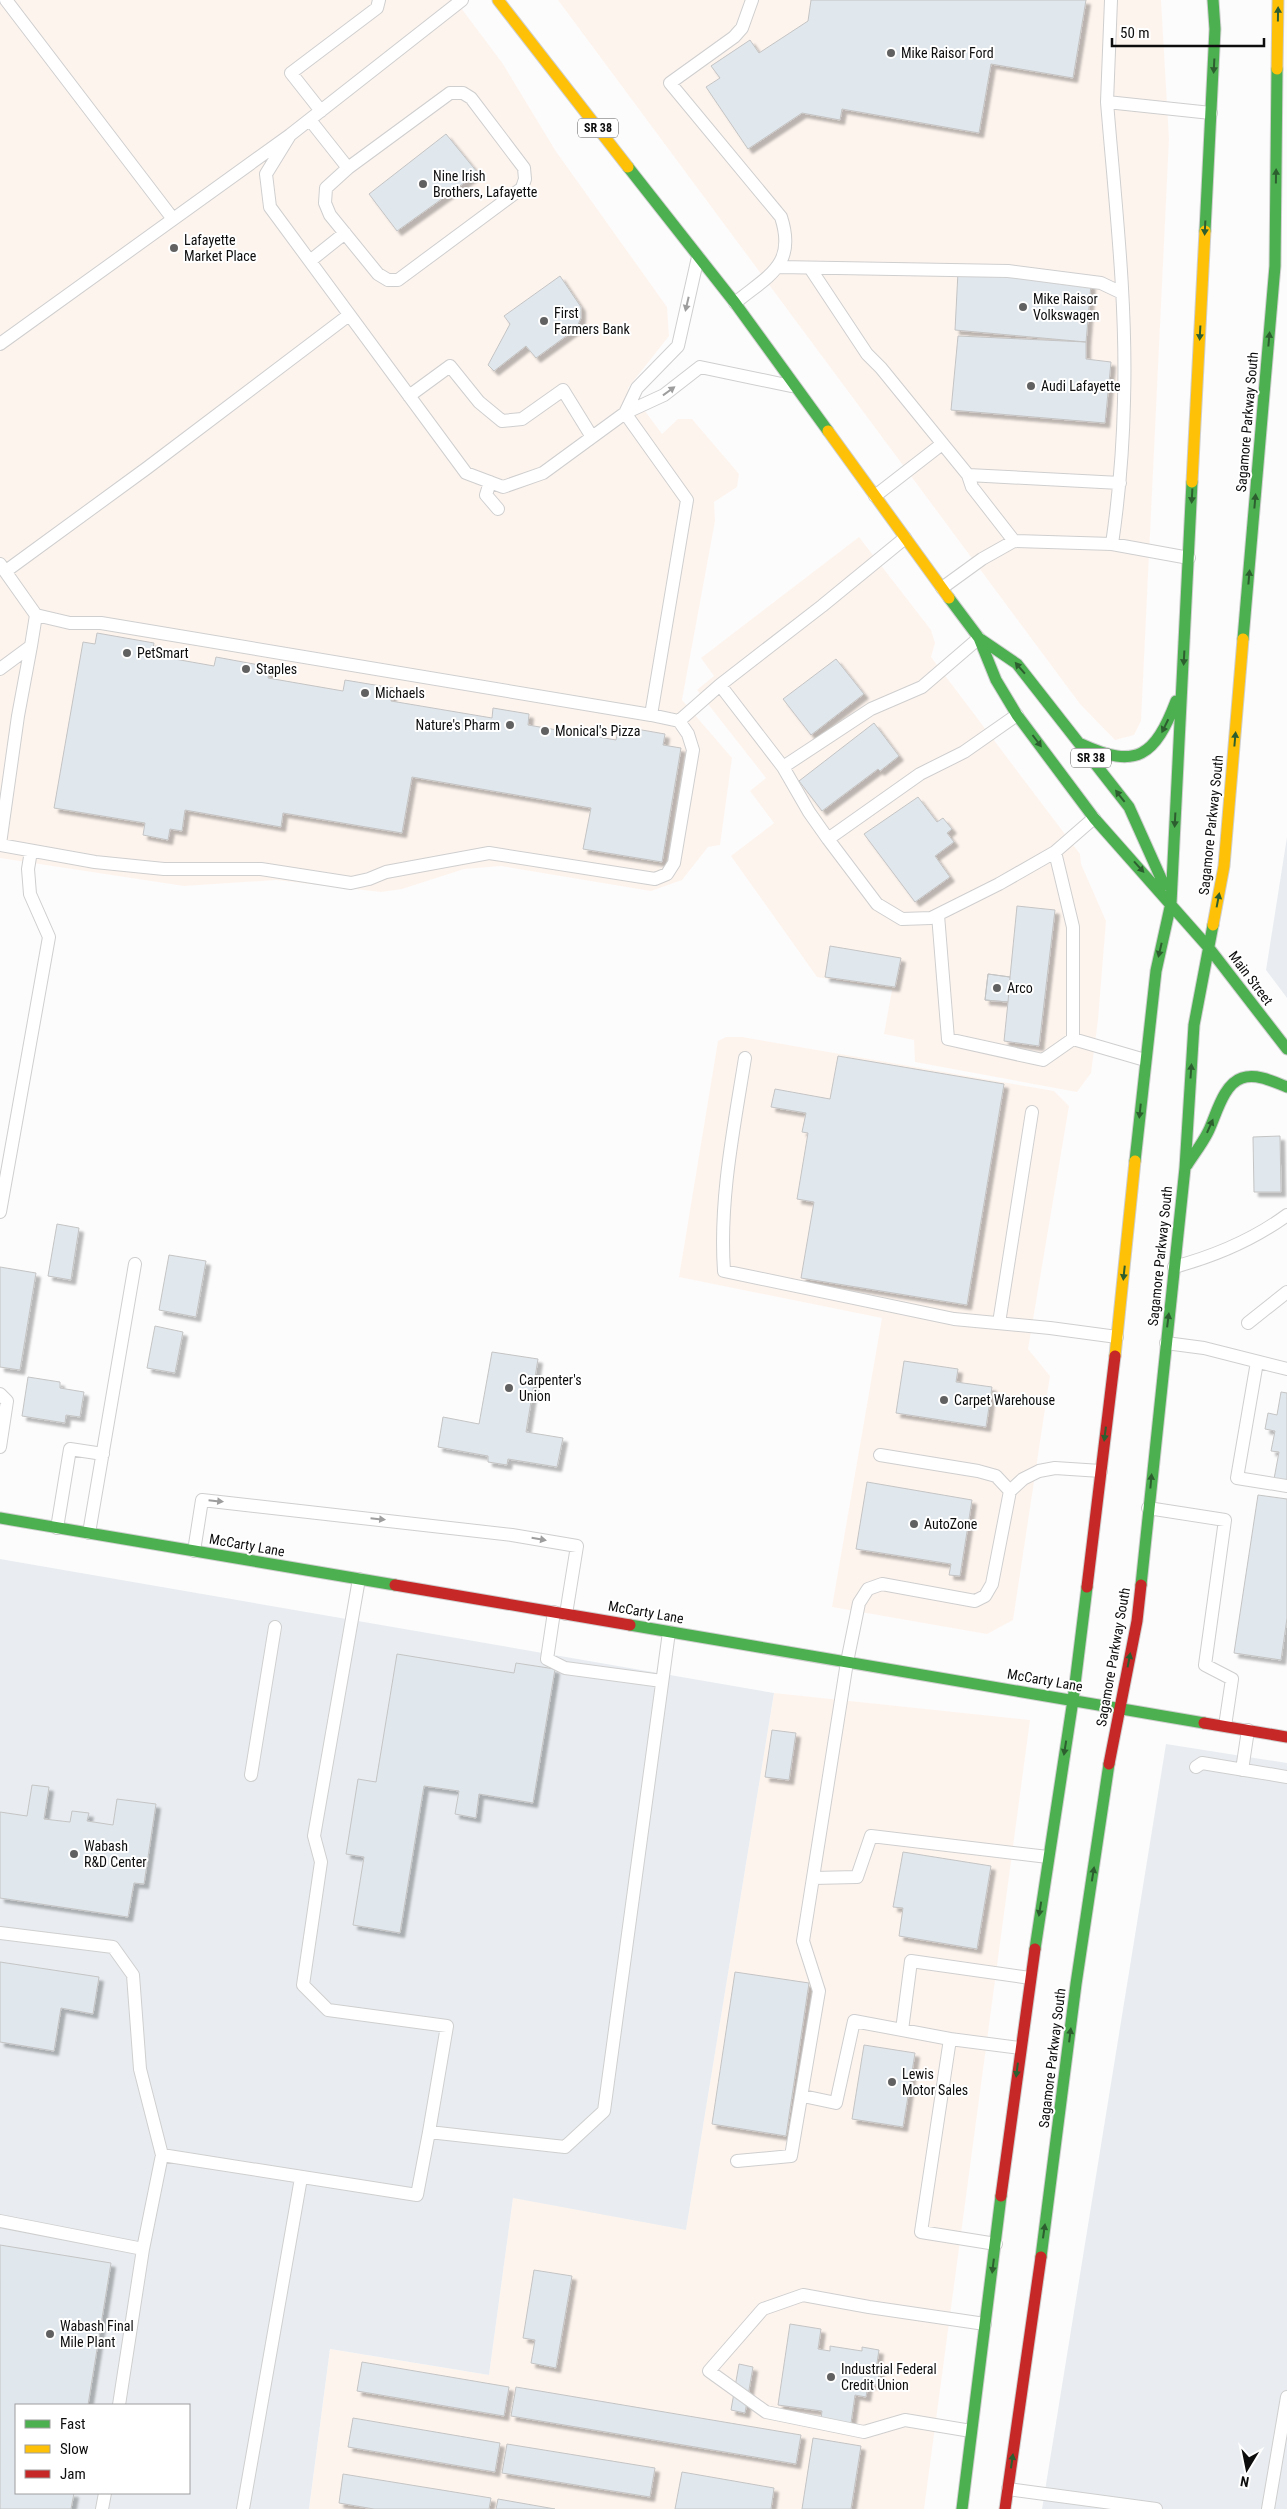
<svg xmlns="http://www.w3.org/2000/svg" width="1287" height="2509" viewBox="0 0 1287 2509" font-family="'Roboto Condensed',sans-serif">
<style>
.commercial{fill:#fef4ee}
.built{fill:#e9edf1;fill-rule:evenodd}
.building{fill:#e0e7ed;stroke:#c4c4c4;filter:url(#shadow)}
.lines{fill:none;stroke-linecap:round;stroke-linejoin:round}
.lane-casing{stroke:#cfcfcf;stroke-width:14}
.fast-casing{stroke:#cfcfcf;stroke-width:13}
.slow-casing{stroke:#cfcfcf;stroke-width:13}
.jam-casing{stroke:#cfcfcf;stroke-width:13}
.lane{stroke:#fff;stroke-width:12}
.fast{stroke:#4caf50;stroke-width:11}
.slow{stroke:#ffc107;stroke-width:11}
.jam{stroke:#c62828;stroke-width:11}
.oneway{fill:#2c5e2f}
.oneway2{fill:#9e9e9f}
.poi-dot{fill:#616161;stroke:#fff;stroke-width:2}
.labels{text-anchor:middle;stroke-width:4;stroke-linejoin:round;paint-order:stroke}
.shield{fill:#fff;stroke:#565656;stroke-width:1}
.shield-label{font-size:12px;font-weight:bold;fill:#0d0d0e}
.poi-label{font-size:14px;fill:#0d0d0e;stroke:#fff;text-anchor:start}
.street-label{font-size:14px;fill:#0d0d0e;stroke:#fff}
</style>
<defs>
<filter id="shadow"><feDropShadow dx="4.5" dy="4.5" stdDeviation="1" flood-color="#0004"/></filter>
</defs>
<rect width="100%" height="100%" fill="#fcfcfc"/>
<!-- commercial -->
<path class="commercial" d="M0,0H455L503,64L555,150L667,307L669,336L628,388L662,434L678,419H692L739,474L737,487L714,502L715,521L682,700L732,758L720,845L708,847L682,880L651,891L501,866L464,869L402,889L381,892L276,880L184,886L0,858Z
M558,0H1161L1169,139L1141,721L1134,735L1115,740L1080,704Z
M859,537L931,630L935,643L931,657L1080,854L1081,864L1106,921L1098,1020L1091,1073L1077,1092L915,1062L914,1040L884,1034L892,990L817,977L731,856L774,823L750,791L766,778L697,690L714,676L701,658Z
M726,1037H742L1054,1091L1069,1106L1028,1349L1050,1376L1013,1620L987,1634L832,1607L882,1318L679,1277L718,1041Z
M774,1693L1030,1720L924,2509H309L330,2349L489,2375L513,2197L686,2229Z"/>
<!-- built -->
<path class="built" d="M1287,837V998L1266,970Z
M0,1559L774,1693L686,2230L513,2198L489,2375L330,2349L309,2509H0ZM16,2405H189V2493H16Z
M1166,1744L1287,1763V2509H1042Z"/>
<!-- building -->
<path class="building" d="M811,0H1086L1073,78L991,64L979,133L842,109L840,120L802,113L748,149L706,87L720,78L711,66L750,40L759,53L808,21Z
M446,134L478,173L397,231L369,194Z
M958,272L1091,284L1086,342L955,330Z
M560,276L581,307V318L576,329L536,358L526,346L494,371L488,365L510,324L504,316Z
M958,336L1086,342V359L1111,362L1105,423L951,410Z
M97,633L154,643L152,655L214,666L216,657L270,667L268,678L343,691L345,680L393,688L391,701L492,718L493,708L529,714L528,725L616,740L619,726L665,734L663,745L681,748L662,862L583,849L591,808L412,777L402,833L283,813L281,827L185,810L182,831L170,829L168,840L143,835L145,823L54,808L83,642L95,644Z
M836,659L864,694L811,735L783,699Z
M874,723L899,756L880,771L878,769L822,811L799,781Z
M918,797L937,822L943,818L952,829L947,833L954,842L935,856L950,877L915,902L864,834Z
M1017,906L1055,910L1039,1046L1004,1041L1008,1002L985,1000L988,974L1010,977Z
M830,946L901,958L895,987L825,977Z
M988,974L1010,977L1008,1002L985,1000Z
M838,1056L1004,1084L967,1305L801,1278L814,1202L797,1199L808,1133L802,1132L806,1113L771,1107L775,1089L830,1099Z
M1280,1136L1281,1192H1254L1253,1137Z
M57,1224L79,1228L71,1280L48,1276Z
M169,1255L206,1261L196,1317L159,1310Z
M0,1267L36,1273L20,1370L0,1367Z
M155,1326L183,1332L175,1373L147,1368Z
M492,1352L538,1359L526,1432L563,1438L557,1467L508,1459L507,1465L488,1462V1456L438,1447L443,1417L479,1424Z
M904,1361L958,1369L956,1382L992,1387L986,1427L896,1413Z
M28,1377L60,1382V1388L84,1392L80,1417L66,1415L65,1423L22,1416Z
M1281,1392L1287,1393V1481L1274,1479L1279,1452L1271,1451L1275,1431L1265,1429L1268,1413L1277,1415Z
M867,1482L972,1500L960,1576L949,1575L951,1564L856,1549Z
M1258,1495L1287,1499V1618L1281,1660L1234,1653Z
M397,1654L514,1673L516,1663L555,1669L533,1803L479,1794L476,1818L455,1814L459,1791L424,1786L400,1933L353,1925L364,1857L346,1854L358,1779L376,1782Z
M772,1730L796,1733L789,1780L765,1777Z
M32,1785L49,1787L44,1819L70,1822L72,1811L89,1813L87,1821L113,1825L117,1799L156,1804L144,1884L134,1883L128,1917L0,1898V1812L27,1816Z
M903,1852L991,1866L977,1949L899,1936L903,1908L893,1907Z
M0,1962L99,1977L93,2014L61,2008L54,2051L0,2042Z
M735,1972L809,1983L786,2136L712,2124Z
M864,2045L915,2053L903,2127L852,2119Z
M0,2245L111,2263L88,2405H16V2493H74L71,2509H0Z
M534,2270L572,2276L556,2368L531,2363L535,2340L523,2338Z
M790,2324L821,2329L818,2349L830,2351V2346L862,2351V2347L879,2350L876,2369L880,2370L877,2385L868,2384L866,2397L855,2395L851,2423L821,2419L822,2411L778,2405Z
M362,2362L509,2387L504,2416L357,2391Z
M739,2364L753,2367L745,2413L731,2410Z
M516,2387L801,2435L796,2464L511,2416Z
M353,2418L500,2443L495,2472L348,2447Z
M813,2438L861,2446L851,2509H802Z
M507,2444L655,2468L650,2497L502,2473Z
M682,2472L774,2488L771,2509H675Z
M343,2474L491,2498L489,2509H374L339,2503Z
M498,2499L555,2509H496Z"/>
<g class="lines">
<defs>
<path id="lane" d="M6,0L173,219
M1111,0L1107,102L1211,113
M1107,102C1115,201 1127,301 1124,401C1123,449 1119,496 1112,544
M321,111L291,73L377,8L379,0
M310,120L348,168L326,188L325,203L330,215L378,274L388,280H398L522,188L525,179L524,168L471,98L463,93H450L348,168
M290,135L266,174L270,207L466,473L503,487L543,473L625,413L664,395L700,367L791,386
M310,261L345,233
M779,267L1008,271L1101,283L1122,293
M810,268L867,354L881,368L968,475L972,487L1014,541
M735,303C767,276 797,266 781,217L670,83L734,37L742,28L752,0
M0,344L290,135L462,0
M409,396L450,366L479,402L502,421L522,419L563,390L592,437
M625,413L687,500L651,715L679,721L720,685
M625,413L637,388L678,346L698,257
M968,475L1120,483
M490,482L486,495L498,509
M875,496L942,444
M0,564L36,615L31,646L0,669
M6,571L147,468L349,315
M942,588L982,559L1014,541L1112,544L1189,558
M36,615L70,623H101L651,715
M1017,715L964,752L920,774L828,839L877,904L902,919L931,918L999,884L1055,852
M783,767L720,685L822,606L905,538
M1094,818L1055,852L1073,927V1039L1145,1060
M828,839L809,812L783,767L871,709L922,687L979,638
M0,844L18,716L31,646
M0,845L95,862L164,869H261L351,883L369,879L386,872L489,853L655,879L667,874L674,863L693,750L688,734L679,721
M938,915L948,1039L1043,1060L1073,1039
M745,1058C734,1127 719,1200 724,1271L954,1319L1050,1328L1117,1337
M0,1212L49,937L30,894L28,869L31,851
M1174,1267C1215,1256 1253,1240 1287,1215
M999,1323L1032,1112
M1248,1323L1287,1292
M1166,1343L1204,1348L1287,1369
M1257,1362L1237,1478L1287,1486
M0,1394L7,1401L0,1447
M880,1455L978,1471L996,1476L1010,1491
M1148,1508L1225,1520L1205,1665L1232,1679L1225,1726
M57,1528L70,1449L103,1454
M89,1533L135,1264
M194,1551L202,1500L512,1535L577,1546L566,1614
M359,1579L314,1836L321,1862L303,1985L328,2010L447,2026L429,2132
M554,1612L547,1659L565,1668L662,1681
M1196,1767L1202,1763L1287,1777
M1242,1770L1248,1730
M251,1775L275,1627
M813,1878L857,1877L871,1836L1048,1857
M0,1933L113,1947L133,1975L140,2069L162,2155
M902,2030L911,1961L1030,1978
M803,2096L836,2103L854,2021L950,2039
M737,2161L791,2156L819,1991L803,1941L847,1662L859,1603L868,1589L882,1584L975,1601L985,1596L992,1584L1010,1491L1023,1479L1039,1471L1055,1468L1101,1471
M0,2221L143,2249L162,2155L417,2195L429,2132L565,2147L604,2111L669,1632
M996,2244L921,2232L950,2039L1020,2048
M119,2405L143,2249
M971,2431L905,2420L864,2432L766,2412L709,2371L763,2309L803,2295L869,2307L985,2324
M1008,2489L1156,2509
M102,2509L105,2493
M243,2509L301,2178
M1268,2509L1287,2397"/>
<path id="fast" d="M628,167L735,303L828,431
M1205,231L1215,29L1213,0
M949,598L979,638L996,680L1017,715L1094,818L1209,948
M979,638L1017,664L1129,807L1164,885
M1243,639L1275,266L1277,69
M1081,744C1137,770 1155,756 1176,701
M1209,948L1287,1049
M1135,1161L1156,971L1171,903L1192,482
M1187,1165C1194,1154 1202,1144 1208,1132C1216,1116 1223,1084 1242,1078C1257,1073 1274,1082 1287,1087
M0,1518L395,1585
M1141,1585L1185,1168L1194,1025L1213,925
M630,1625L1204,1723
M1035,1949L1073,1700L1087,1587
M1041,2257L1076,1984L1109,1764
M962,2509L1001,2196"/>
<path id="slow" d="M498,0L628,167
M1277,69L1278,0
M828,431L949,598
M1192,482L1205,231
M1213,925L1224,866L1243,639
M1115,1356L1135,1161"/>
<path id="jam" d="M395,1585L630,1625
M1087,1587L1115,1356
M1204,1723L1287,1737
M1109,1764L1137,1621L1141,1585
M1001,2196L1035,1949
M1005,2509L1041,2257"/>
</defs>
<!-- lane casing -->
<use href="#lane" class="lane-casing"/>
<!-- fast casing -->
<use href="#fast" class="fast-casing"/>
<!-- slow casing -->
<use href="#slow" class="slow-casing"/>
<!-- jam casing -->
<use href="#jam" class="jam-casing"/>
<!-- lane -->
<use href="#lane" class="lane"/>
<!-- fast -->
<use href="#fast" class="fast"/>
<!-- slow -->
<use href="#slow" class="slow"/>
<!-- jam -->
<use href="#jam" class="jam"/>
</g>
<!-- one-way arrows -->
<defs><path id="oneway-solid" d="M-6-.8H1V-3.2L6.5 0L1 3.2V.8H-6Z" transform="scale(1.25)"/></defs>
<g class="oneway">
<use href="#oneway-solid" transform="translate(1278 14) rotate(-89)"/>
<use href="#oneway-solid" transform="translate(1214 66) rotate(93)"/>
<use href="#oneway-solid" transform="translate(1276 176) rotate(-89)"/>
<use href="#oneway-solid" transform="translate(1205 228) rotate(93)"/>
<use href="#oneway-solid" transform="translate(1200 333) rotate(93)"/>
<use href="#oneway-solid" transform="translate(1269 339) rotate(-85)"/>
<use href="#oneway-solid" transform="translate(1192 496) rotate(93)"/>
<use href="#oneway-solid" transform="translate(1255 501) rotate(-85)"/>
<use href="#oneway-solid" transform="translate(1249 577) rotate(-85)"/>
<use href="#oneway-solid" transform="translate(1184 658) rotate(93)"/>
<use href="#oneway-solid" transform="translate(1020 668) rotate(-131)"/>
<use href="#oneway-solid" transform="translate(1165 726) rotate(116)"/>
<use href="#oneway-solid" transform="translate(1235 739) rotate(-85)"/>
<use href="#oneway-solid" transform="translate(1037 741) rotate(53)"/>
<use href="#oneway-solid" transform="translate(1120 796) rotate(-128)"/>
<use href="#oneway-solid" transform="translate(1175 820) rotate(93)"/>
<use href="#oneway-solid" transform="translate(1139 867) rotate(48)"/>
<use href="#oneway-solid" transform="translate(1218 900) rotate(-79)"/>
<use href="#oneway-solid" transform="translate(1160 950) rotate(103)"/>
<use href="#oneway-solid" transform="translate(1191 1071) rotate(-86)"/>
<use href="#oneway-solid" transform="translate(1140 1111) rotate(96)"/>
<use href="#oneway-solid" transform="translate(1210 1126) rotate(-66)"/>
<use href="#oneway-solid" transform="translate(1124 1273) rotate(96)"/>
<use href="#oneway-solid" transform="translate(1168 1320) rotate(-83)"/>
<use href="#oneway-solid" transform="translate(1105 1434) rotate(97)"/>
<use href="#oneway-solid" transform="translate(1151 1481) rotate(-85)"/>
<use href="#oneway-solid" transform="translate(1129 1660) rotate(-79)"/>
<use href="#oneway-solid" transform="translate(1065 1748) rotate(99)"/>
<use href="#oneway-solid" transform="translate(1093 1874) rotate(-81)"/>
<use href="#oneway-solid" transform="translate(1040 1909) rotate(99)"/>
<use href="#oneway-solid" transform="translate(1070 2035) rotate(-83)"/>
<use href="#oneway-solid" transform="translate(1017 2070) rotate(97)"/>
<use href="#oneway-solid" transform="translate(1044 2231) rotate(-82)"/>
<use href="#oneway-solid" transform="translate(993 2266) rotate(97)"/>
<use href="#oneway-solid" transform="translate(1012 2461) rotate(-82)"/>
</g>
<g class="oneway2">
<use href="#oneway-solid" transform="translate(687 304) rotate(103)"/>
<use href="#oneway-solid" transform="translate(669 391) rotate(-36)"/>
<use href="#oneway-solid" transform="translate(216 1501) rotate(6)"/>
<use href="#oneway-solid" transform="translate(378 1519) rotate(6)"/>
<use href="#oneway-solid" transform="translate(539 1539) rotate(10)"/>
</g>
<!-- markers -->
<g class="poi-dot">
<circle cx="891" cy="53" r="5"/>
<circle cx="423" cy="184" r="5"/>
<circle cx="174" cy="248" r="5"/>
<circle cx="1023" cy="307" r="5"/>
<circle cx="544" cy="321" r="5"/>
<circle cx="1031" cy="386" r="5"/>
<circle cx="127" cy="653" r="5"/>
<circle cx="246" cy="669" r="5"/>
<circle cx="365" cy="693" r="5"/>
<circle cx="510" cy="725" r="5"/>
<circle cx="545" cy="731" r="5"/>
<circle cx="997" cy="988" r="5"/>
<circle cx="509" cy="1388" r="5"/>
<circle cx="944" cy="1400" r="5"/>
<circle cx="914" cy="1524" r="5"/>
<circle cx="74" cy="1854" r="5"/>
<circle cx="892" cy="2082" r="5"/>
<circle cx="50" cy="2334" r="5"/>
<circle cx="831" cy="2377" r="5"/>
</g>
<g class="labels">
<!-- shield labels -->
<g class="shield">
<rect x="578" y="118.5" width="40" height="19" rx="4"/>
<rect x="1071" y="748.5" width="40" height="19" rx="4"/>
</g>
<g class="shield-label">
<text x="598" y="132">SR 38</text>
<text x="1091" y="762">SR 38</text>
</g>
<!-- poi labels -->
<g class="poi-label">
<text x="901" y="58">Mike Raisor Ford</text>
<text x="433" y="181">Nine Irish<tspan x="433" dy="16">Brothers, Lafayette</tspan></text>
<text x="184" y="245">Lafayette<tspan x="184" dy="16">Market Place</tspan></text>
<text x="1033" y="304">Mike Raisor<tspan x="1033" dy="16">Volkswagen</tspan></text>
<text x="554" y="318">First<tspan x="554" dy="16">Farmers Bank</tspan></text>
<text x="1041" y="391">Audi Lafayette</text>
<text x="137" y="658">PetSmart</text>
<text x="256" y="674">Staples</text>
<text x="375" y="698">Michaels</text>
<text x="500" y="730" text-anchor="end">Nature's Pharm</text>
<text x="555" y="736">Monical's Pizza</text>
<text x="1007" y="993">Arco</text>
<text x="519" y="1385">Carpenter's<tspan x="519" dy="16">Union</tspan></text>
<text x="954" y="1405">Carpet Warehouse</text>
<text x="924" y="1529">AutoZone</text>
<text x="84" y="1851">Wabash<tspan x="84" dy="16">R&amp;D Center</tspan></text>
<text x="902" y="2079">Lewis<tspan x="902" dy="16">Motor Sales</tspan></text>
<text x="60" y="2331">Wabash Final<tspan x="60" dy="16">Mile Plant</tspan></text>
<text x="841" y="2374">Industrial Federal<tspan x="841" dy="16">Credit Union</tspan></text>
</g>
<!-- street labels -->
<g class="street-label">
<text transform="translate(1247 422) rotate(-85)" y="5">Sagamore Parkway South</text>
<text transform="translate(1211 825) rotate(-84)" y="5">Sagamore Parkway South</text>
<text transform="translate(1251 978) rotate(53)" y="5">Main Street</text>
<text transform="translate(1160 1256) rotate(-84)" y="5">Sagamore Parkway South</text>
<text transform="translate(247 1545) rotate(10)" y="5">McCarty Lane</text>
<text transform="translate(646 1612) rotate(10)" y="5">McCarty Lane</text>
<text transform="translate(1113 1657) rotate(-80)" y="5">Sagamore Parkway South</text>
<text transform="translate(1045 1680) rotate(10)" y="5">McCarty Lane</text>
<text transform="translate(1052 2058) rotate(-83)" y="5">Sagamore Parkway South</text>
</g>
</g>
<!-- legend -->
<rect x="15" y="2404" width="175" height="90" fill="#ffffff" stroke="#9e9e9f"/>
<rect x="25" y="2420" width="25" height="8" fill="#4caf50" stroke="#9e9e9f"/>
<text x="60" y="2429" font-size="15" fill="#0d0d0e">Fast</text>
<rect x="25" y="2445" width="25" height="8" fill="#ffc107" stroke="#9e9e9f"/>
<text x="60" y="2454" font-size="15" fill="#0d0d0e">Slow</text>
<rect x="25" y="2470" width="25" height="8" fill="#c62828" stroke="#9e9e9f"/>
<text x="60" y="2479" font-size="15" fill="#0d0d0e">Jam</text>
<!-- north arrow -->
<g transform="translate(1247 2469) rotate(190)" stroke="#ffffff" stroke-width="4" paint-order="stroke">
<path d="M0-4L9 19L0 12L-9 19Z" fill="#0d0d0e"/>
<text y="-8" font-size="14" font-weight="bold" text-anchor="middle" fill="#0d0d0e">N</text>
</g>
<!-- scale -->
<path d="M1112 38v8h152v-8" fill="none" stroke="#0d0d0e" stroke-width="2.5"/>
<text x="1120" y="38" font-size="15" fill="#0d0d0e" stroke="#ffffff" stroke-width="4" paint-order="stroke">50 m</text>
</svg>
